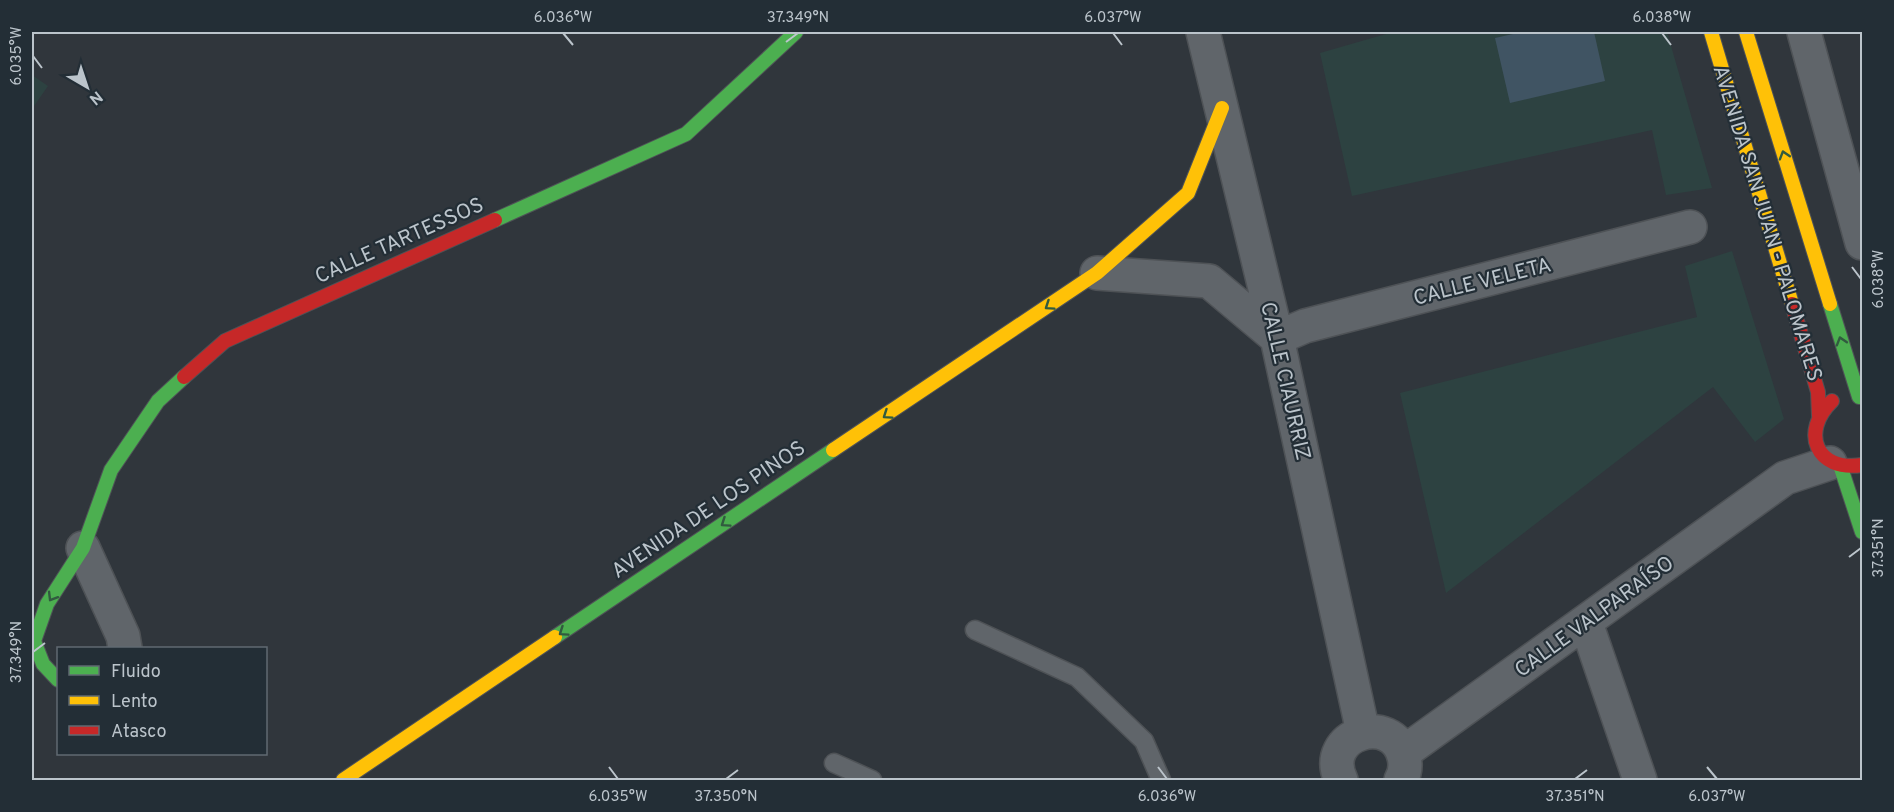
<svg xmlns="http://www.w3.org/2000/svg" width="1894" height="812" viewBox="0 0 1894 812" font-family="Overpass,sans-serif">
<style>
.green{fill:#2d4241}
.water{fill:#405463}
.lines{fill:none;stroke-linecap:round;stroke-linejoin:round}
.lane-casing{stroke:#4e5256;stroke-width:21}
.street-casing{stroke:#4e5256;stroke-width:36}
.fast-casing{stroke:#4e5256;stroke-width:16}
.slow-casing{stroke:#4e5256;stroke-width:16}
.jam-casing{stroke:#4e5256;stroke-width:16}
.lane{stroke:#60656a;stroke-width:18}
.street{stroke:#60656a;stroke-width:33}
.fast{stroke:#4caf50;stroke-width:14}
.slow{stroke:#ffc107;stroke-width:14}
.jam{stroke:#c62828;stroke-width:14}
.oneway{stroke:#315b3f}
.ticks{fill:none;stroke:#bbc4cb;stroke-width:2}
.labels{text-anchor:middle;stroke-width:4.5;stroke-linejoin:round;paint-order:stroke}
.street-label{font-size:21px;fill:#bbc4cb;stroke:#232e36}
.neatline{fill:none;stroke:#bbc4cb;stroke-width:2}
.ticks-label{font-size:15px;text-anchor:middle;fill:#bbc4cb}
</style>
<rect width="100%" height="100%" fill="#30363c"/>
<!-- green -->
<path class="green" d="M1393,32H1667L1712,188L1666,195L1652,130L1352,196L1320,53Z
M32,75L48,86L32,109Z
M1732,251L1784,419L1755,442L1713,387L1446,593L1400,393L1697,317L1685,266Z"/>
<!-- water -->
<path class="water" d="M1522,32H1594L1605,81L1510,103L1495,38Z"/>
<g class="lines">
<defs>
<path id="lane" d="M975,630L1077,677L1144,741L1161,780
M834,763L872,780"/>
<path id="street" d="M1203,32L1277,338L1363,732
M1804,32L1862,243
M1097,273L1209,281L1277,338L1305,326L1690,227
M83,548L123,636L125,648
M1586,623L1640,780
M1403,753L1785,478L1830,463
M1341,780C1319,734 1393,711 1404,757C1406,765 1405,773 1401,780"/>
<path id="fast" d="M495,220L686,134L796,32
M1830,304L1859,397
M1841,468L1862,532
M555,637L833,450
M58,680L43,664L34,641L47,604L83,548L111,470L158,401L184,377"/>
<path id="slow" d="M1711,32L1792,304
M1746,32L1830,304
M833,450L1097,273L1188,193L1222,108
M343,780L555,637"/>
<path id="jam" d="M1792,304L1818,392L1819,416
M184,377L225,341L495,220
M1832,401C1800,432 1816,472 1862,465"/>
</defs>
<!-- lane casing -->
<use href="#lane" class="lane-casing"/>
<!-- street casing -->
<use href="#street" class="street-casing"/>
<!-- fast casing -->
<use href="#fast" class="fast-casing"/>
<!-- slow casing -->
<use href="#slow" class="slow-casing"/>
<!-- jam casing -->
<use href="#jam" class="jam-casing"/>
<!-- lane -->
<use href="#lane" class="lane"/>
<!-- street -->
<use href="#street" class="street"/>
<!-- fast -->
<use href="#fast" class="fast"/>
<!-- slow -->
<use href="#slow" class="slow"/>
<!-- jam -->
<use href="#jam" class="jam"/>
</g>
<!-- one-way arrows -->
<defs><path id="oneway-chevron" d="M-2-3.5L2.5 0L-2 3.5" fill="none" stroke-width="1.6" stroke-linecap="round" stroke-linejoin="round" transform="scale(1.5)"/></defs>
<g class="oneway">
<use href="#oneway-chevron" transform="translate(1784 155) rotate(-107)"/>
<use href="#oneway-chevron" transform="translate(1049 306) rotate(146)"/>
<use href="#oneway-chevron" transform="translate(1841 341) rotate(-107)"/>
<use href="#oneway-chevron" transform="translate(887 415) rotate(146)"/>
<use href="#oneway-chevron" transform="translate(725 523) rotate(146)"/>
<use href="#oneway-chevron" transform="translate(52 597) rotate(121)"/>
<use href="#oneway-chevron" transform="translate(563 632) rotate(146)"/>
</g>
<!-- ticks -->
<path class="ticks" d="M563,33L573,45M1113,33L1122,45M1662,33L1671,45M786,42L798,33M33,56L42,68M1852,267L1861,279M1849,557L1861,548M33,652L45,643M609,767L618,779M1158,767L1167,779M1707,767L1717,779M726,779L738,770M1575,779L1587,770"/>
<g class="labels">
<!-- street labels -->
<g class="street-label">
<text transform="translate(1768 223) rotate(73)" y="7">AVENIDA SAN JUAN - PALOMARES</text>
<text transform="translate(399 240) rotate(-24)" y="7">CALLE TARTESSOS</text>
<text transform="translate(1482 281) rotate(-14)" y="7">CALLE VELETA</text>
<text transform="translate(1286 381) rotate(77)" y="7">CALLE CIAURRIZ</text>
<text transform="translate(708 509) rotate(-34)" y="7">AVENIDA DE LOS PINOS</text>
<text transform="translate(1594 616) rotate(-36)" y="7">CALLE VALPARAÍSO</text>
</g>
</g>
<!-- border -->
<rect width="1894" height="812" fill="none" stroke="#232e36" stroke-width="66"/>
<!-- legend -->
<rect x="57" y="647" width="210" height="108" fill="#232e36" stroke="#606a72" stroke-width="1.5"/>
<rect x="69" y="666" width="30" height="9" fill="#4caf50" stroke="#606a72" stroke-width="1.5"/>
<text x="111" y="677" font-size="18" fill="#bbc4cb">Fluido</text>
<rect x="69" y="696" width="30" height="9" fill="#ffc107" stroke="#606a72" stroke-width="1.5"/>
<text x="111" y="707" font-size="18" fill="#bbc4cb">Lento</text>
<rect x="69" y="726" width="30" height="9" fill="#c62828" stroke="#606a72" stroke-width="1.5"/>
<text x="111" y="737" font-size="18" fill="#bbc4cb">Atasco</text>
<!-- north arrow -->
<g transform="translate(87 87) rotate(141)" stroke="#232e36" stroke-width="4.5" paint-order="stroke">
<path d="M0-4.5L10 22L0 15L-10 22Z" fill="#bbc4cb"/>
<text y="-9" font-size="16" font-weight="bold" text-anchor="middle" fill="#bbc4cb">N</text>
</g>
<rect x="33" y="33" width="1828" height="746" class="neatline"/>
<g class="ticks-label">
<text x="563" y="22">6.036°W</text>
<text x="798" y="22">37.349°N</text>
<text x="1113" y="22">6.037°W</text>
<text x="1662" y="22">6.038°W</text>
<text transform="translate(16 56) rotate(-90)" y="5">6.035°W</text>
<text transform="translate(1878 279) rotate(-90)" y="5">6.038°W</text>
<text transform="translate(1878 548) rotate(-90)" y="5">37.351°N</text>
<text transform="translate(16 652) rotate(-90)" y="5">37.349°N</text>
<text x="618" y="801">6.035°W</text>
<text x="726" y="801">37.350°N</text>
<text x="1167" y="801">6.036°W</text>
<text x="1575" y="801">37.351°N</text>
<text x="1717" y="801">6.037°W</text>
</g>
</svg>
